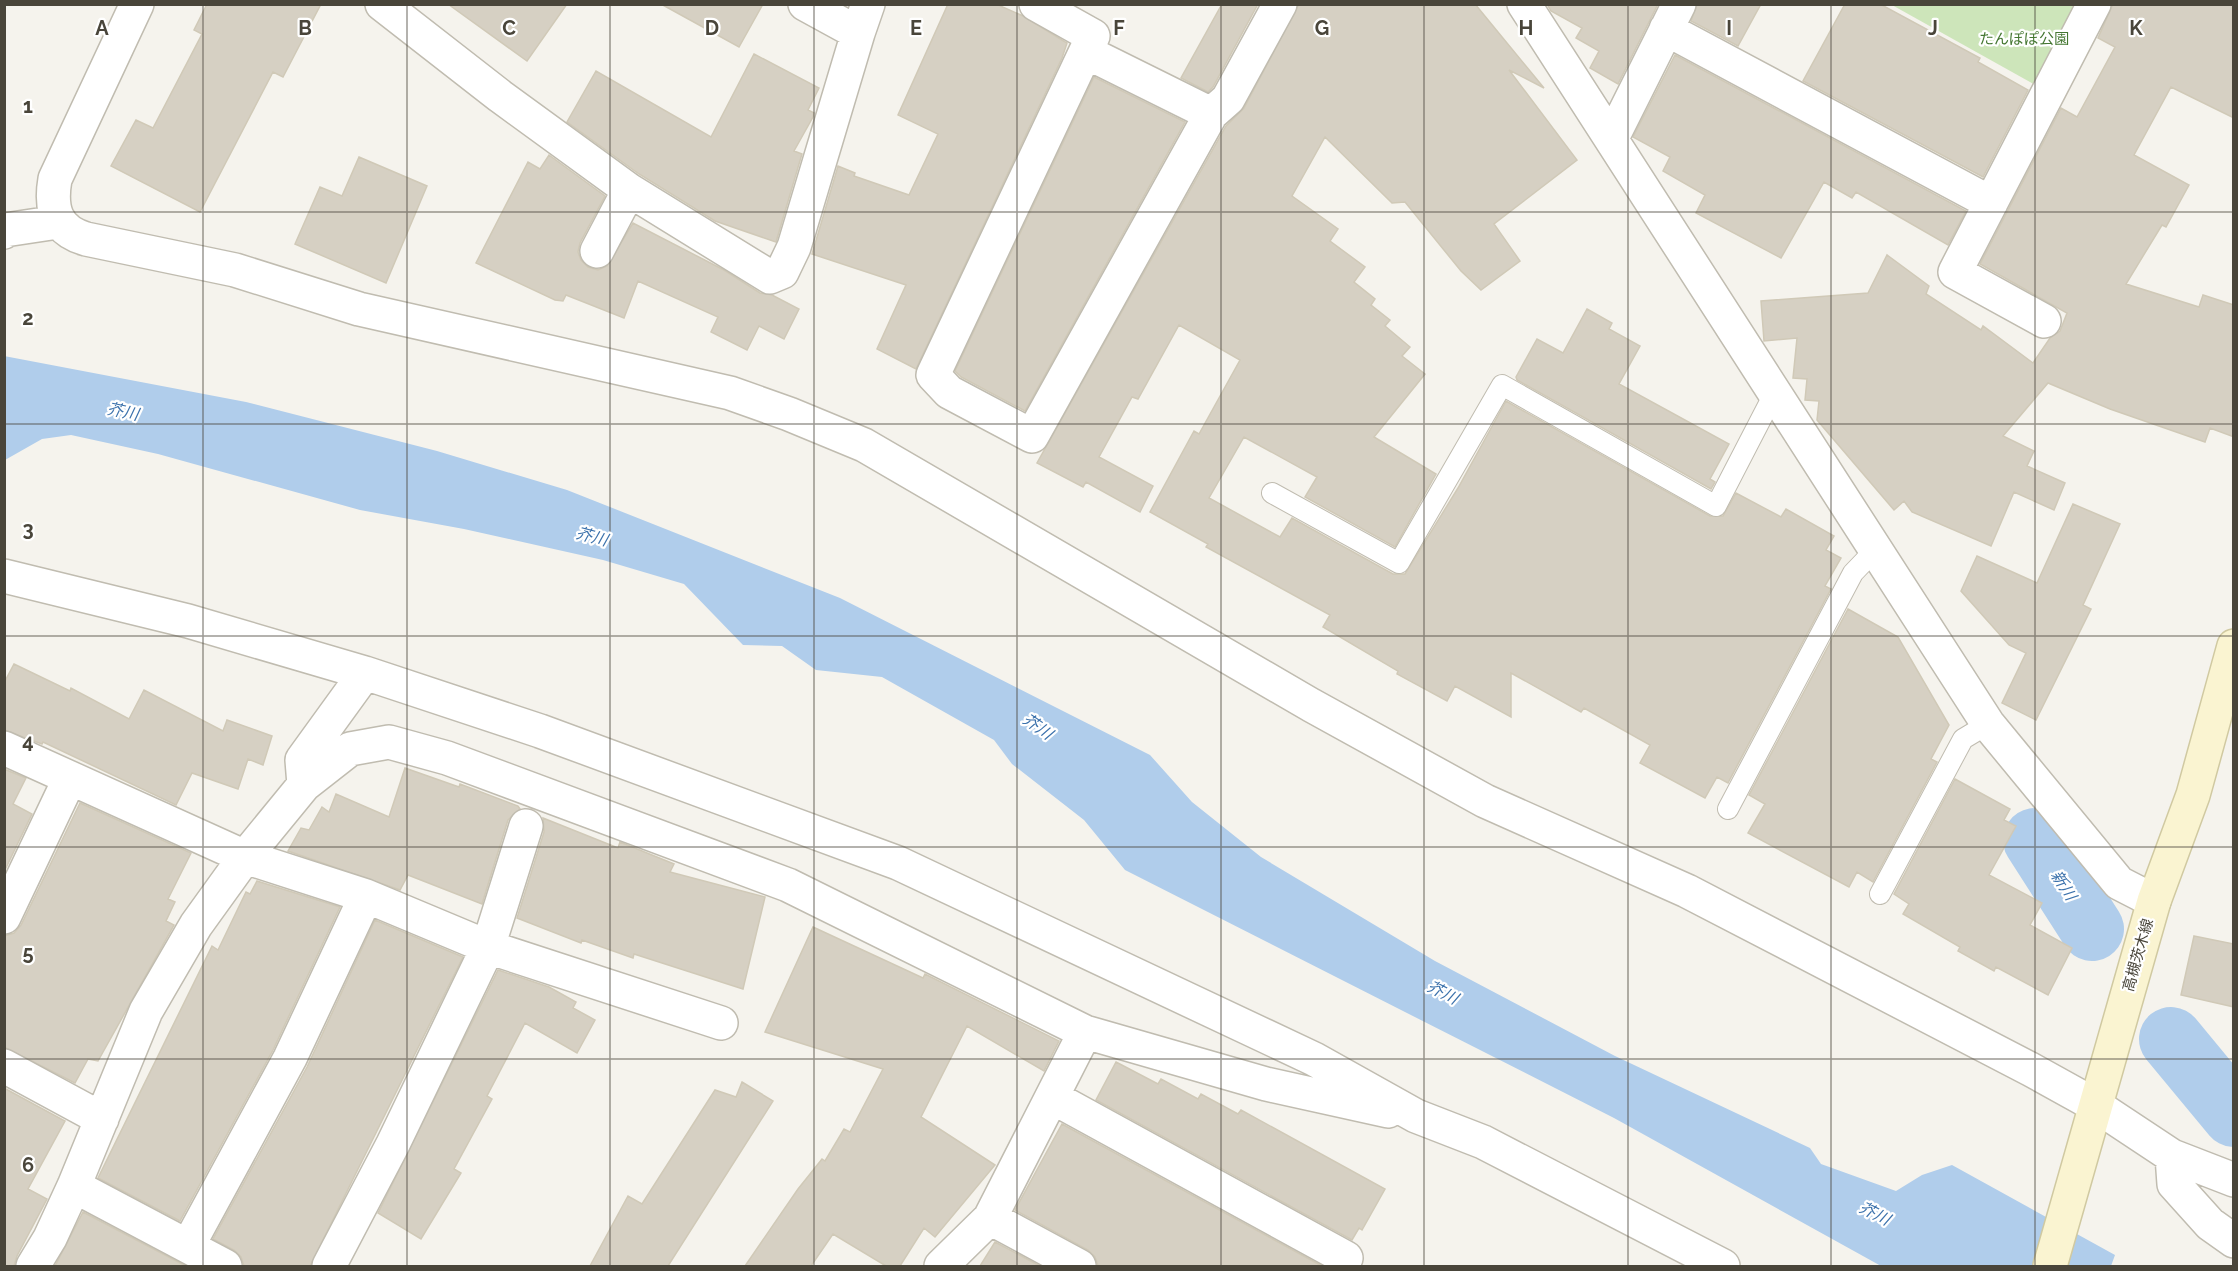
<svg xmlns="http://www.w3.org/2000/svg" width="2238" height="1271" viewBox="0 0 2238 1271" font-family="Raleway,'Noto Sans JP',sans-serif">
<style>
.green{fill:#cde5ba}
.water{fill:#b0cdeb}
.lines{fill:none;stroke-linecap:round;stroke-linejoin:round}
.river{stroke:#b0cdeb;stroke-width:64}
.building{fill:#d6d0c3;stroke:#d0c9b7;stroke-width:1.5}
.lane-casing{stroke:#c0bcb0;stroke-width:22}
.street-casing{stroke:#c0bcb0;stroke-width:36}
.secondary-casing{stroke:#d0c9a1;stroke-width:36}
.lane{stroke:#fff;stroke-width:20}
.street{stroke:#fff;stroke-width:33}
.secondary{stroke:#faf4d1;stroke-width:33}
.grid{fill:none;stroke:#49453a;stroke-width:1.5;stroke-opacity:0.55}
.labels{text-anchor:middle;stroke-width:4.5;stroke-linejoin:round;paint-order:stroke}
.park-label{font-size:15px;fill:#457732;stroke:#fff}
.street-label{font-size:15px;fill:#49453a;stroke:#fff}
.water-label{font-size:16px;font-style:italic;fill:#3c72ac;stroke:#fff}
.grid-label{font-size:20px;text-anchor:middle;font-weight:bold;fill:#49453a;stroke:#fff;stroke-width:4.5;stroke-linejoin:round;paint-order:stroke}
</style>
<rect width="100%" height="100%" fill="#f5f3ed"/>
<!-- green -->
<path class="green" d="M1892,5H2081L2039,87Z"/>
<!-- water -->
<path class="water" d="M4,356L246,402L437,451L567,490L840,598L1150,755L1192,802L1261,857L1435,961L1615,1056L1810,1148L1821,1164L1896,1191L1922,1175L1952,1165L2115,1255L2111,1266H1881L1614,1118L1125,870L1084,820L1012,764L994,740L882,677L816,670L782,646L743,645L684,584L603,560L464,529L360,510L158,454L71,435L42,439L5,460Z"/>
<g class="lines">
<!-- river -->
<path class="river" d="M2035,840L2092,929
M2171,1039L2234,1115"/>
</g>
<!-- building -->
<path class="building" d="M207,4H321L283,77L273,72L200,212L111,166L136,120L153,128L202,34L194,30Z
M448,4H567L527,61Z
M661,4H763L739,47Z
M948,4H996L1023,16L1067,43L1062,58L916,369L877,349L906,285L812,254L838,166L855,173L854,176L909,195L938,134L898,115Z
M1222,4H1258L1213,87L1208,92L1181,78Z
M1299,4H1475L1544,88L1509,70L1577,160L1494,224L1520,261L1481,290L1461,271L1405,202L1392,203L1325,137L1292,196L1338,229L1330,241L1365,267L1354,282L1375,299L1371,305L1390,320L1385,326L1410,347L1402,356L1425,374L1374,437L1436,474L1395,547L1305,497L1317,477L1244,437L1209,498L1280,537L1292,518L1393,574H1405L1458,488L1506,401L1710,516H1723L1736,493L1781,517L1786,509L1834,536L1826,550L1841,558L1825,586L1831,589L1728,783L1717,777L1705,798L1640,763L1650,745L1584,708L1581,712L1511,673V717L1455,686L1447,701L1397,674L1398,671L1323,627L1330,615L1206,547L1208,544L1150,512L1194,431L1199,434L1240,360L1179,325L1138,399L1132,397L1099,457L1153,486L1140,512L1086,482L1083,487L1037,463L1226,126L1244,108Z
M1547,4H1658L1618,84L1590,68L1599,51L1576,38L1582,28L1551,11Z
M1697,4H1761L1738,46L1691,21Z
M1845,4H1880L1980,58L1978,62L2028,90L1983,177L1803,81Z
M2113,4H2234V118L2171,87L2134,155L2189,185L2166,227L2162,225L2126,284L2199,307L2203,295L2234,305V437L2210,428L2205,442L2110,409L2048,383L2003,436L2034,451L2027,466L2065,483L2054,510L2014,492L1991,546L1912,512L1904,501L1894,510L1817,420L1819,401L1805,400L1807,379L1793,378L1797,338L1764,341L1761,301L1868,293L1887,255L1929,286L1926,294L1981,330L1983,326L2033,363L2050,338L2060,331L2067,313L1980,264L2061,108L2077,117L2115,47L2098,38Z
M754,54L819,88L808,110L814,113L813,117L794,151L802,154L776,242L715,221L639,174L567,122L596,71L711,137Z
M1675,55L1966,211L1948,245L1856,192L1852,198L1824,182L1781,258L1696,213L1705,195L1663,171L1670,157L1633,137Z
M1094,77L1185,122L1025,411L961,377L955,371Z
M549,155L605,196L580,243L578,252L581,260L588,267L598,270L607,266L633,223L724,270L760,293L772,295L799,309L784,339L759,326L747,350L711,332L718,317L638,281L624,318L566,295L563,301L555,300L476,263L528,162L540,169Z
M359,157L427,186L386,283L295,244L320,187L342,196Z
M1587,309L1612,323L1609,329L1640,346L1619,384L1729,444L1710,479L1715,482L1711,489L1517,380L1516,377L1537,339L1563,353Z
M2073,504L2120,524L2083,605L2091,609L2036,720L2002,703L2026,653L2009,645L1961,591L1977,556L2037,583Z
M1848,609L1898,637L1949,725L1931,759L1937,762L1873,882L1857,872L1849,887L1748,833L1765,804L1749,795Z
M14,664L70,691L71,688L129,719L144,690L223,731L227,720L272,736L263,765L248,759L238,789L192,773L176,805L43,742L42,744L4,730V683Z
M405,768L459,787L460,784L518,806L520,809L508,820L482,904L408,875L400,890L288,851L301,828L309,830L322,807L329,812L336,794L389,817Z
M4,769L26,778L13,804L32,814L4,872Z
M1955,779L2010,809L2004,820L2016,826L1989,875L2042,903L2030,925L2072,948L2048,995L1996,967L1994,971L1958,951L1960,947L1903,914L1909,904L1894,894Z
M80,803L191,853L168,899L175,902L166,921L174,925L98,1061L88,1059L75,1083L4,1047V936L14,933L21,925Z
M543,818L618,848L620,842L674,864L670,872L765,897L743,989L634,954L633,958L582,940L581,943L517,918L544,832Z
M257,881L340,907L273,1050L180,1221L98,1178L212,946L218,950L246,892L250,894Z
M375,920L463,957L310,1266H244L241,1257L234,1250L213,1239L307,1067Z
M813,927L923,978L925,974L1059,1041L1044,1071L967,1026L921,1117L995,1165L935,1237L924,1228L900,1266H886L833,1234L811,1266H745L798,1189L822,1159L825,1161L844,1129L850,1132L883,1069L765,1032Z
M2194,936L2234,944V1007L2181,995Z
M498,970L549,987L576,1002L573,1008L595,1020L577,1053L525,1023L487,1096L492,1099L454,1169L461,1173L421,1239L378,1213Z
M1116,1062L1158,1084L1161,1079L1198,1099L1201,1094L1238,1114L1241,1110L1385,1189L1362,1230L1359,1228L1352,1240L1096,1100Z
M742,1082L773,1101L668,1266H590L628,1196L642,1204L715,1090L736,1097Z
M4,1088L65,1121L28,1189L47,1199L17,1256L14,1266H4Z
M1062,1124L1322,1266H1098L1095,1257L1088,1250L1015,1210Z
M83,1212L186,1266H55Z
M995,1242L1040,1266H980Z"/>
<g class="lines">
<defs>
<path id="lane" d="M1272,493L1399,563L1502,385L1716,506L1775,392
M1728,809L1853,573L1876,549
M1880,894L1963,739L1988,724"/>
<path id="street" d="M137,4L55,179C50,208 55,230 86,239L235,270L359,309L730,393L789,414L864,445L1311,705L1485,801L1687,891L2030,1069L2095,1105L2172,1156L2234,1180
M382,4L500,96L629,190L770,277L782,272L794,247L858,33L805,4
M1036,4L1093,36L933,375L949,392L1032,436L1211,114L1228,99L1280,4
M1524,4L1988,724L2119,883L2154,901
M1666,29L1991,203
M858,33L868,4
M1086,52L1211,114
M1612,138L1679,4
M4,232L5,230L58,222
M597,251L629,190
M2044,321L1955,272L2094,4
M4,576L188,621L365,673L540,731L898,863L1314,1059L1416,1116L1483,1142L1723,1266
M4,748L245,857L366,896L488,947L721,1023
M304,785L302,760L365,673
M4,917L70,778
M4,1066L102,1119
M1052,1097L1346,1258
M2172,1156L2174,1184L2210,1224L2234,1241
M74,1186L225,1266
M990,1218L1079,1266
M188,1246L290,1058L366,896
M33,1266L50,1238L74,1186L146,1011L196,925L245,857L304,785L350,749L389,742L447,758L788,885L1085,1032L1266,1084L1388,1111
M329,1266L393,1144L488,947L526,826
M941,1266L990,1218L1085,1032"/>
<path id="secondary" d="M2050,1266L2154,901L2193,795L2234,646"/>
</defs>
<!-- lane casing -->
<use href="#lane" class="lane-casing"/>
<!-- street casing -->
<use href="#street" class="street-casing"/>
<!-- secondary casing -->
<use href="#secondary" class="secondary-casing"/>
<!-- lane -->
<use href="#lane" class="lane"/>
<!-- street -->
<use href="#street" class="street"/>
<!-- secondary -->
<use href="#secondary" class="secondary"/>
</g>
<!-- grid -->
<path class="grid" d="M203,4V1266M407,4V1266M610,4V1266M814,4V1266M1017,4V1266M1221,4V1266M1424,4V1266M1628,4V1266M1831,4V1266M2035,4V1266M4,212H2234M4,424H2234M4,636H2234M4,847H2234M4,1059H2234"/>
<g class="labels">
<!-- park labels -->
<g class="park-label">
<text x="2024" y="44">たんぽぽ公園</text>
</g>
<!-- street labels -->
<g class="street-label">
<text transform="translate(2138 955) rotate(-74)" y="5">高槻茨木線</text>
</g>
<!-- water labels -->
<g class="water-label">
<text transform="translate(123 411) rotate(11)" y="6">芥川</text>
<text transform="translate(592 536) rotate(15)" y="6">芥川</text>
<text transform="translate(1038 726) rotate(35)" y="6">芥川</text>
<text transform="translate(2064 885) rotate(57)" y="6">新川</text>
<text transform="translate(1443 992) rotate(27)" y="6">芥川</text>
<text transform="translate(1875 1213) rotate(27)" y="6">芥川</text>
</g>
</g>
<g class="grid-label">
<text x="102" y="35">A</text>
<text x="305" y="35">B</text>
<text x="509" y="35">C</text>
<text x="712" y="35">D</text>
<text x="916" y="35">E</text>
<text x="1119" y="35">F</text>
<text x="1322" y="35">G</text>
<text x="1526" y="35">H</text>
<text x="1729" y="35">I</text>
<text x="1933" y="35">J</text>
<text x="2136" y="35">K</text>
<text x="28" y="113">1</text>
<text x="28" y="325">2</text>
<text x="28" y="536">3</text>
<text x="28" y="748">4</text>
<text x="28" y="960">5</text>
<text x="28" y="1172">6</text>
</g>
<!-- border -->
<rect width="2238" height="1271" fill="none" stroke="#49453a" stroke-width="12"/>
</svg>
